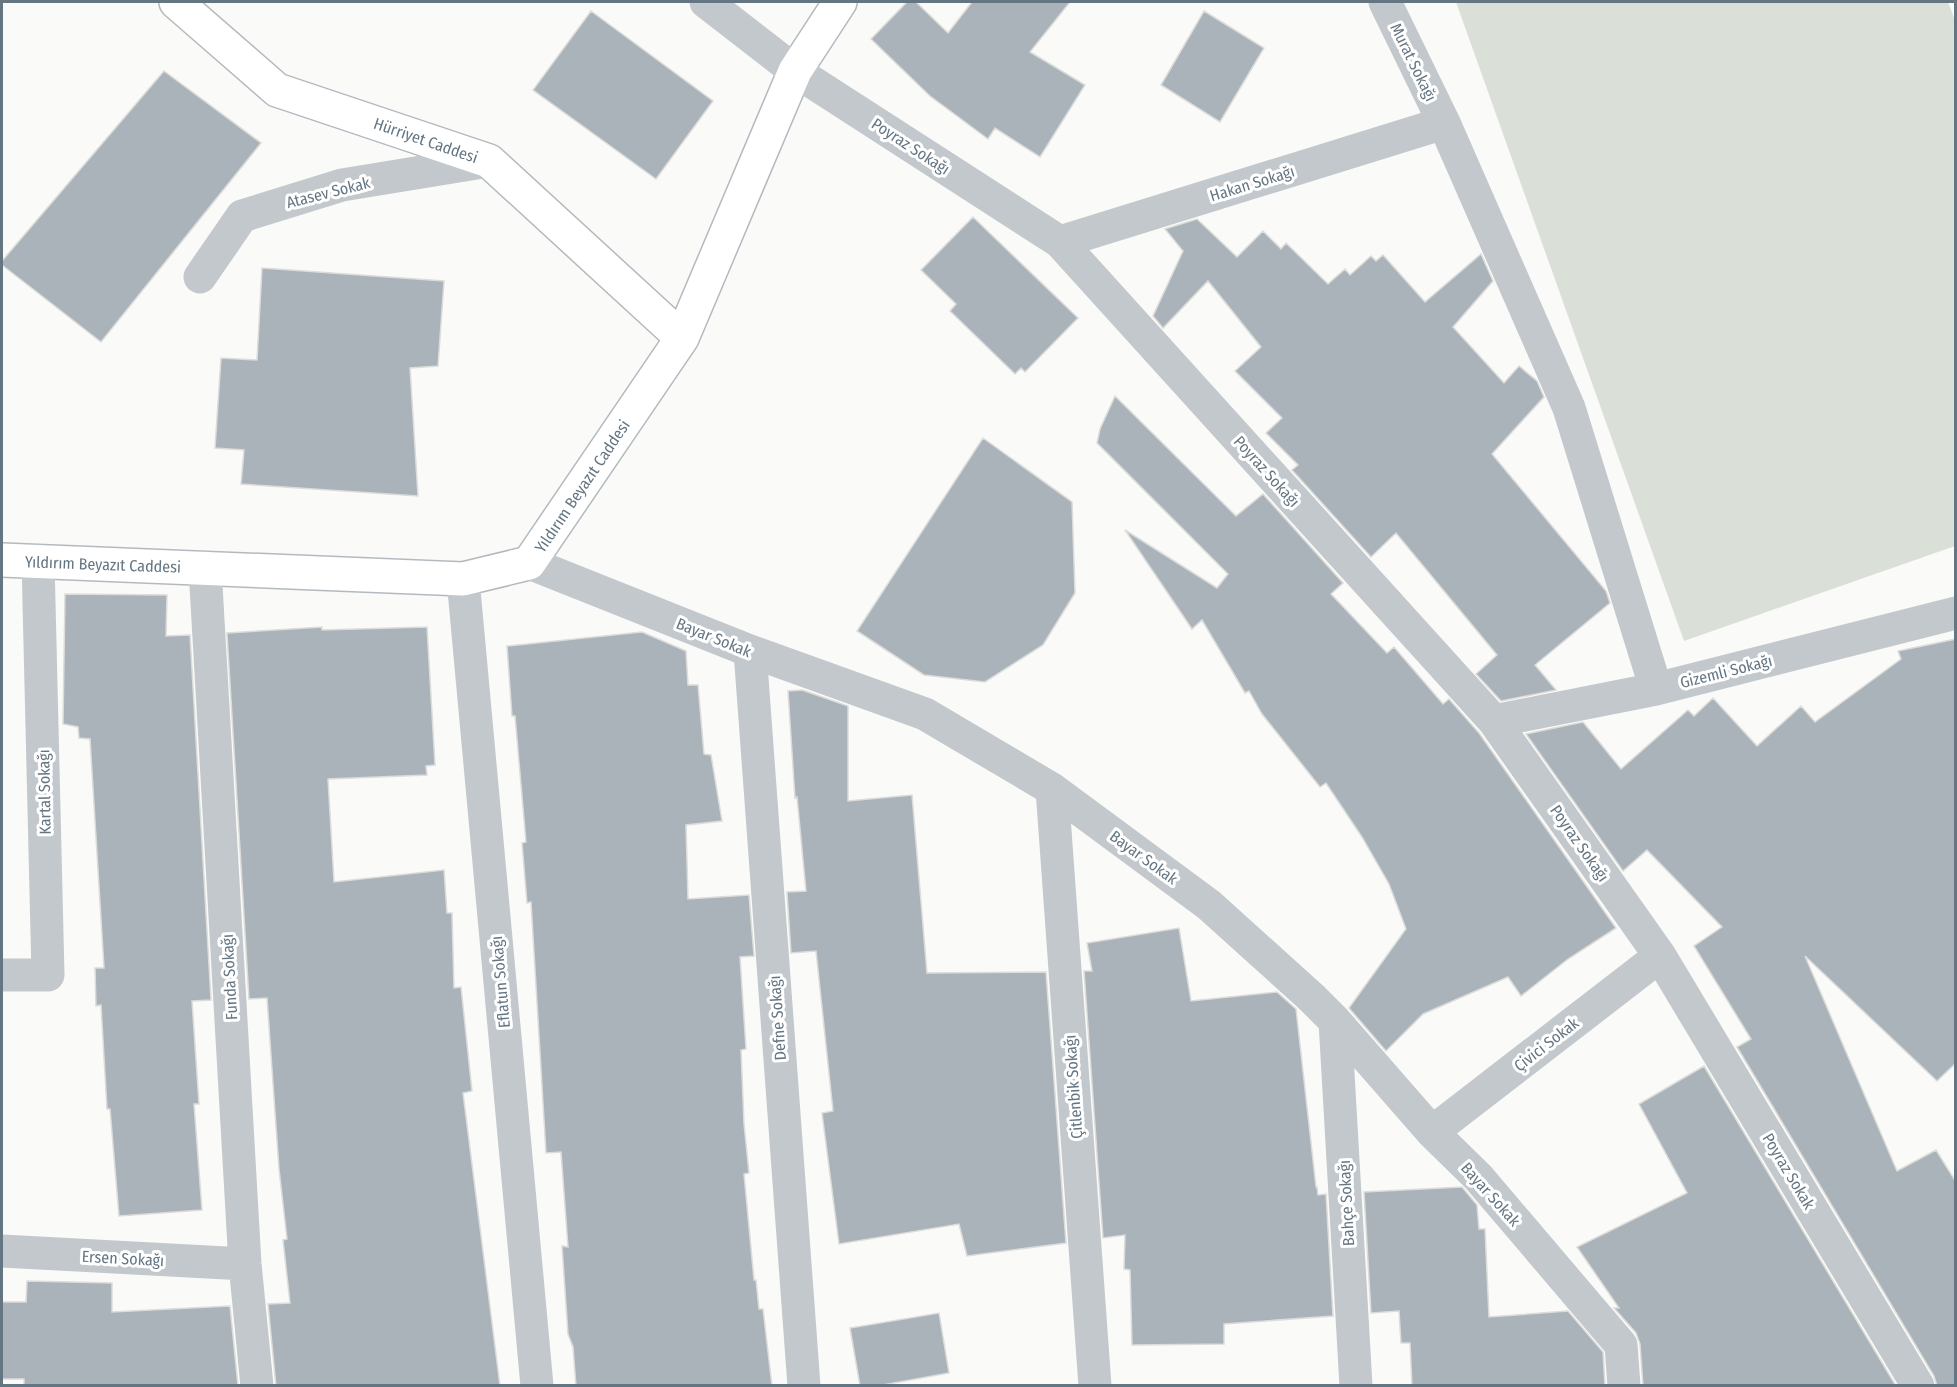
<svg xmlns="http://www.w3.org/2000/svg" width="1957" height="1387" viewBox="0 0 1957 1387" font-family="'Fira Sans Condensed',sans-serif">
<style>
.green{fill:#dadfd7}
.building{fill:#aab3b9;stroke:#dcdcda;stroke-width:1.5}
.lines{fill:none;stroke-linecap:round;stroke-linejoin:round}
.secondary-casing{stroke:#b3babf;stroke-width:36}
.street{stroke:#c3c8cc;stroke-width:33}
.secondary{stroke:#fff;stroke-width:33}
.labels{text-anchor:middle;stroke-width:6;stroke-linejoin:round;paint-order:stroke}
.street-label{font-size:16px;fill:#657683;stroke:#fff}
</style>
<rect width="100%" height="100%" fill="#fafaf8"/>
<!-- green -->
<path class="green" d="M1456,2H1948L1956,23L1955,546L1684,641Z"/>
<!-- building -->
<path class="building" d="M907,2H916L948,33L972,2H1070L1030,52L1085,85L1040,157L995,128L988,139L930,96L871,39Z
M591,11L713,101L656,179L533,90Z
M1204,11L1264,48L1220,122L1161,85Z
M164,71L261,143L101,342L2,265V261Z
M973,217L1078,318L1025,372L1021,368L1015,374L950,311L956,304L921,270Z
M1197,219L1237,257L1263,231L1281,249L1286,243L1328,284L1345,269L1350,275L1371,256L1376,261L1383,255L1425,302L1481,254L1493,281L1453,327L1504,383L1519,366L1537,381L1544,397L1492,454L1606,591L1610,603L1535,665L1556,690L1501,701L1476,674L1497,655L1396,533L1371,557L1292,470L1298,465L1266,433L1282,418L1235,371L1261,347L1208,281L1163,328L1153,316L1183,251L1165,229Z
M262,268L444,281L438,366L410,368L418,496L241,484L244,450L215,448L221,358L257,360Z
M1115,396L1236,516L1263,494L1343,583L1331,594L1387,653L1394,647L1443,704L1449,699L1479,733L1616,928L1568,959L1521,996L1508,977L1423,1014L1386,1051L1349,1008L1406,929L1389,884L1362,837L1326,783L1320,787L1262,714L1249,691L1245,693L1202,620L1192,629L1125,530L1217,588L1228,574L1097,443L1100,429Z
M983,438L1072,502L1075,593L1043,645L985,682L924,675L857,631Z
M65,594L167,595L166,636L190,635L211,1000L192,1001L199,1104H194L202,1210L119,1216L110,1109H107L101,1005L96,1006L95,968H104L90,739L79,738L78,727L63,724Z
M322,627V630L427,627L435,765L426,766L427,775L328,779L334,882L444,870L447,913H452L454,988L461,987L472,1091L463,1093L500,1386H276L268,1304L290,1303L283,1240L287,1239L279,1169L267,998L249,999L227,633Z
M642,632L686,651L688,685H698L704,754L711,755L722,821L686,825L688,899L749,895L754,956L740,957L746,1049L741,1050L744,1124L749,1173L744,1174L754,1280H756L759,1309H763L772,1386H576L573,1347L568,1334L562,1246L568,1247L561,1152L546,1153L531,902L527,903L522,843L526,842L515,716H512L507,646Z
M1956,639V1063L1937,1081L1805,956L1897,1171L1936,1150L1956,1182V1386H1937L1934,1376L1737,1047L1751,1039L1694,946L1722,927L1647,850L1623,871L1526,734L1583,722L1621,769L1688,710L1694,716L1713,698L1757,746L1801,706L1815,722L1901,659L1898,651Z
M802,690L848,706V801L912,795L927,973L1046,972L1066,1243L967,1256L959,1224L839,1244L822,1113L833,1111L816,951L791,953L787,892L806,891L797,797L795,798L788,691Z
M1179,928L1191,1001L1277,992L1296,1009L1316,1187H1317L1318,1195L1326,1194L1333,1316L1224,1324V1344L1132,1345L1130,1270L1124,1269L1125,1235L1103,1238L1084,971H1092L1087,943Z
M1704,1066L1896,1386H1643L1640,1344L1636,1333L1614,1308H1619L1577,1247L1687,1193L1639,1104Z
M1462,1187L1477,1205L1479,1229H1485L1489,1317L1568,1311L1603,1352L1605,1386H1412L1410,1343H1401L1399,1311L1371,1313L1364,1192Z
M27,1281L112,1283V1312L230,1306L238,1386H24V1379H2V1302H26Z
M939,1313L949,1373L877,1386H860L850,1328Z"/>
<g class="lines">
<defs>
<path id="secondary" d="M176,2L277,90L489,161L682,338
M2,560L463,579L529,563L682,338L795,71L840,2"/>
</defs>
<!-- secondary casing -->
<use href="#secondary" class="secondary-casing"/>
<!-- street -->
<path class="street" d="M706,2L795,71L1060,242L1494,721L1660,956L1918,1386
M1385,2L1444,123L1569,408L1656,689
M1060,242L1444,123
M200,277L242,216L342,185L489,161
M529,563L750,651L925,714L1052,789L1209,905L1312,998L1335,1021L1432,1132L1478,1177L1621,1345L1624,1386
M205,568L245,1264L257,1386
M463,579L537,1386
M750,651L804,1386
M1494,721L1656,689L1956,613
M1052,789L1095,1386
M2,975H48L38,561
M1335,1021L1356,1386
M1432,1132L1660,956
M2,1251L245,1264"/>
<!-- secondary -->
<use href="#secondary" class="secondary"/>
</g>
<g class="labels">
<!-- street labels -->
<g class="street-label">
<text transform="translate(1414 62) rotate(64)" y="6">Murat Sokağı</text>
<text transform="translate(426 140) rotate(19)" y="6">Hürriyet Caddesi</text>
<text transform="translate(911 146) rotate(33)" y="6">Poyraz Sokağı</text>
<text transform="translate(1252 183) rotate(-17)" y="6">Hakan Sokağı</text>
<text transform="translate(328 192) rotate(-14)" y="6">Atasev Sokak</text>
<text transform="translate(1267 471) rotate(48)" y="6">Poyraz Sokağı</text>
<text transform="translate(582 486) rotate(-56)" y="6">Yıldırım Beyazıt Caddesi</text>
<text transform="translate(103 564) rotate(2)" y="6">Yıldırım Beyazıt Caddesi</text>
<text transform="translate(714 637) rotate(22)" y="6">Bayar Sokak</text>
<text transform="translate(1726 671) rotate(-14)" y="6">Gizemli Sokağı</text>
<text transform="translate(44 792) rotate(-91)" y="6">Kartal Sokağı</text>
<text transform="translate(1580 843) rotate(55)" y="6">Poyraz Sokağı</text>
<text transform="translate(1144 857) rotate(36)" y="6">Bayar Sokak</text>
<text transform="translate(229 977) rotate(-93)" y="6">Funda Sokağı</text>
<text transform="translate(500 982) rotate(-95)" y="6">Eflatun Sokağı</text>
<text transform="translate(777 1018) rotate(-94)" y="6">Defne Sokağı</text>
<text transform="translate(1546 1044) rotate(-38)" y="6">Çivici Sokak</text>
<text transform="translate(1073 1087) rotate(-94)" y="6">Çitlenbik Sokağı</text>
<text transform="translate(1789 1171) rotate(59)" y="6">Poyraz Sokak</text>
<text transform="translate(1491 1194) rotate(48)" y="6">Bayar Sokak</text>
<text transform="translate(1346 1203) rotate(-93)" y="6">Bahçe Sokağı</text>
<text transform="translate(123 1258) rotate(3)" y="6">Ersen Sokağı</text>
</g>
</g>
<!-- border -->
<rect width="1957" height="1387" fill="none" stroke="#657683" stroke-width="6"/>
</svg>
